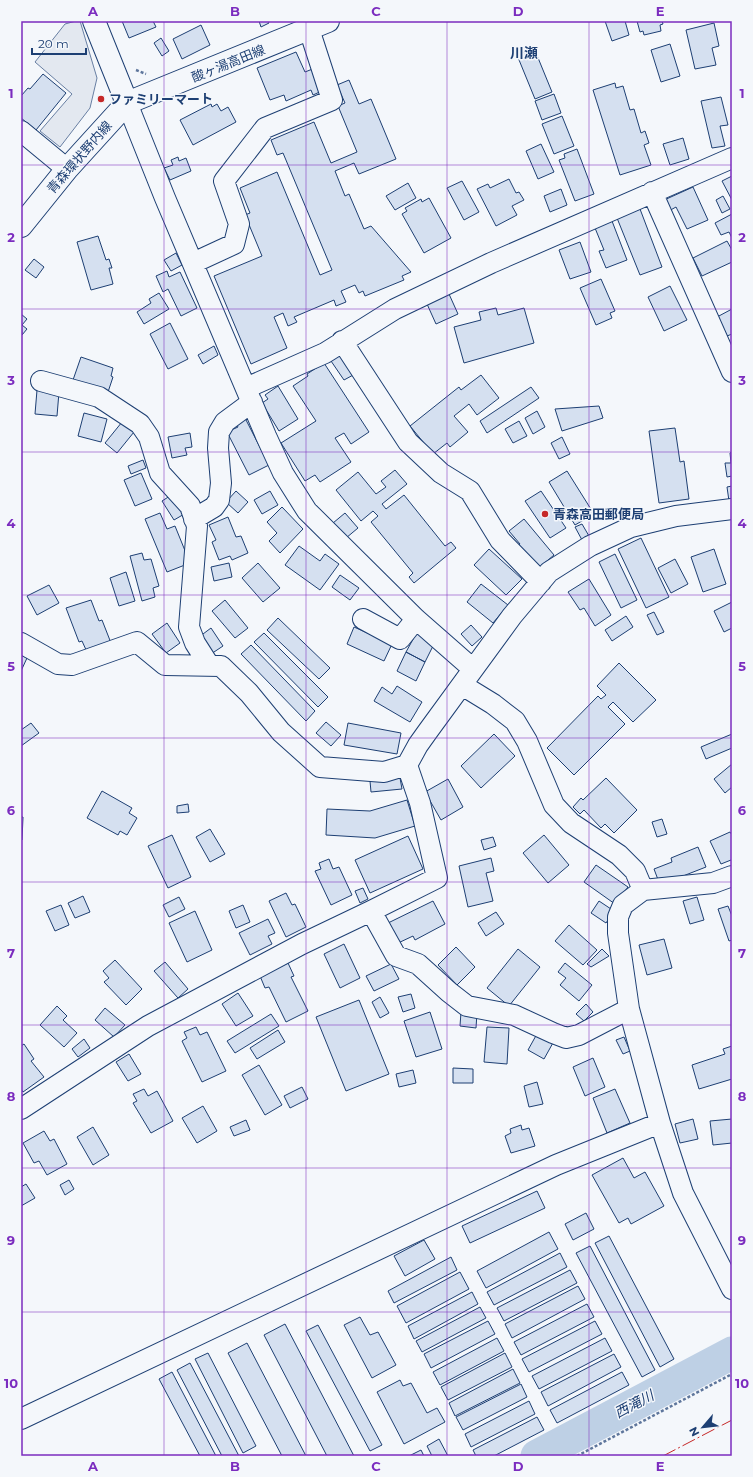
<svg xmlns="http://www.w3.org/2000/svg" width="753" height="1477" viewBox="0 0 753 1477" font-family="Montserrat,'Noto Sans JP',sans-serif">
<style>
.parking{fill:#e3e8f0;stroke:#687fa3}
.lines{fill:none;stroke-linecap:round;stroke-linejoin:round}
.river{stroke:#bed0e5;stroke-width:33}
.building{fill:#d5e0f0;stroke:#1d3f73}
.minor-casing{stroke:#1d3f73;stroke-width:22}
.major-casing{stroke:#1d3f73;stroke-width:24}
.path{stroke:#5e769c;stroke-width:2.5;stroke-dasharray:3 2;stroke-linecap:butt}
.minor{stroke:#f4f7fb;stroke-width:20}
.major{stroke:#f4f7fb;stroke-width:22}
.power{stroke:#c62828;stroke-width:1;stroke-dasharray:14 3 2 3;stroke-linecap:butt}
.grid{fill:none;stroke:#7b2cbf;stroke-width:1;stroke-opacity:0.55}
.poi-dot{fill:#c62828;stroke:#f4f7fb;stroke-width:1.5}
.labels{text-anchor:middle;stroke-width:3;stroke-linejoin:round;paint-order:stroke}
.street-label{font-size:13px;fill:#1d3f73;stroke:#f4f7fb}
.poi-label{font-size:13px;font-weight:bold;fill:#1d3f73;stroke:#f4f7fb;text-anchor:start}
.neighbourhood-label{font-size:14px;font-weight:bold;fill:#1d3f73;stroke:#f4f7fb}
.water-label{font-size:14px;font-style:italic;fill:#1d3f73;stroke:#f4f7fb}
.neatline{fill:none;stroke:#7b2cbf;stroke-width:1.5}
.grid-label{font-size:13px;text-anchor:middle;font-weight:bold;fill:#7b2cbf}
</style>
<rect width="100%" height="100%" fill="#f4f7fb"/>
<!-- parking -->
<path class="parking" d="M76,21H80L97,78L90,108L60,147L40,131L72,94L35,62L65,24Z"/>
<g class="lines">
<!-- river -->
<path class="river" d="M537,1456L732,1353"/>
</g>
<!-- building -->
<path class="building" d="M122,21H153L156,27L129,38Z
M259,21H268L269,23L261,27Z
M605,21H625L629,35L612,41Z
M637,21H662L663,24L660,25L661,31L644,35L643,31L640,32Z
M714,23L719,46L712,48L716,65L695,69L686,30Z
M201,25L210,45L182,59L173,39Z
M161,38L169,51L162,56L154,43Z
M670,44L680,76L661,82L651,50Z
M534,48L552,92L535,99L517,55Z
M296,52L305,72L315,68L324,90L313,95L311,90L286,101L284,95L270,100L257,68Z
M43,74L66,93L36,130L21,118V96L28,88L30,89Z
M349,80L359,104L371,99L396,159L359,174L354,163L335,171L345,196L349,194L364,229L371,226L411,272L402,276L404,280L365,296L363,291L359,293L355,285L341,291L346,302L336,306L334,300L294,317L297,322L288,326L283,313L274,317L287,348L251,364L214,276L262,256L245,215L250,213L240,188L277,172L320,275L332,270L283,153L277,155L271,140L314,122L331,163L357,152L338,106L345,103L337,85Z
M615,83L616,88L623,86L630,110L634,109L641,133L645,131L649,143L644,145L651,165L620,175L593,90Z
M554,94L561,113L542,120L535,101Z
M721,97L728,125L720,126L725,146L712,148L701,101Z
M211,104L212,107L217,104L221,111L228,107L236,122L193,145L180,120Z
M562,116L574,146L554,154L542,124Z
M683,138L689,159L670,165L663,144Z
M541,144L554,172L538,179L526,151Z
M577,149L594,194L575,201L559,160L565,158L564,154Z
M178,157L179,161L186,158L191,171L170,180L164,168L173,165L171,160Z
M732,176V200L722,181Z
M509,179L516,193L519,192L524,200L512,206L517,215L496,226L477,189L488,184L490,188Z
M462,181L479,212L464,220L447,188Z
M408,183L416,198L395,210L386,196Z
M693,187L708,220L687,229L676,207L667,212L662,201Z
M561,189L567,205L550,212L544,196Z
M723,196L730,209L722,213L716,200Z
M429,198L451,238L424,253L402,214L407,211L405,208L421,199L422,202Z
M640,209L662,267L640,275L617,218Z
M732,214V238L729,232L721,235L715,223Z
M612,221L627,260L606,268L599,251L604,250L595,228Z
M98,236L106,260L109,259L112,268H109L113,284L91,290L77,242Z
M727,241L732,250V262L702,276L693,258Z
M580,242L591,272L570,279L559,250Z
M176,253L182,265L171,271L164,260Z
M34,259L44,267L36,278L25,270Z
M167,271L169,277L180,272L197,308L181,316L168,289L163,292L156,276Z
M601,279L615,311L610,313L612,318L596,325L580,288Z
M670,286L687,320L664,331L648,297Z
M159,293L169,309L144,324L137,312L151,303L149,299Z
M449,294L458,314L436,324L427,304Z
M496,308L498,315L524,308L534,343L464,363L454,327L481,320L479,312Z
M732,309V334L727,336L717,317Z
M21,314L27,319L22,325L27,329L22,335Z
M170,323L188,359L168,369L150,334Z
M214,346L218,355L203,364L198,355Z
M342,354L355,374L344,380L331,361Z
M81,357L113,368L111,376L113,377L108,392L73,380Z
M324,363L369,432L351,444L344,433L335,438L351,462L320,482L315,475L305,481L281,443L316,421L293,386L308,376L307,374Z
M481,375L499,398L477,415L469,404L454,416L468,432L450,447L447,443L433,454L410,426L459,387L461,390Z
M278,386L298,419L279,431L262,403L268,399L265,395Z
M531,387L539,398L487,433L480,421Z
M37,390L59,392L57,416L35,414Z
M599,406L603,418L562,431L555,409Z
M537,411L545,427L533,434L525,418Z
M84,413L107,419L101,442L78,436Z
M245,418L269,465L249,475L227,432L238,427L236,423Z
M519,421L527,436L513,443L505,429Z
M122,422L134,432L117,453L105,443Z
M675,428L680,462L684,461L689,499L659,503L649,431Z
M190,433L192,447L185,448L187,455L172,458L168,437Z
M562,437L570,454L559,459L551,443Z
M732,452V476L727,477L725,463H731L730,453Z
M143,460L146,468L131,474L128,466Z
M395,470L407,484L382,504L386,509L404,495L445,546L451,542L456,548L414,583L409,577L413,573L371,522L378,516L373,511L361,521L336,490L358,472L376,494L386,487L381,481Z
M567,471L594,514L575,525L549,482Z
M141,473L152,499L135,506L124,480Z
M732,486V501H729L727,487Z
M236,491L248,502L238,513L226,502Z
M270,491L278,505L262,514L254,500Z
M541,491L566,528L550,538L525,501Z
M173,494L186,513L174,520L162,501Z
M282,507L303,529L280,553L269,541L277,533L267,522Z
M160,513L167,529L175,526L190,563L167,572L145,519Z
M345,513L358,528L346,538L333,523Z
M228,517L236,537L241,536L248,553L232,560L230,556L219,560L212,542L216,540L209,525Z
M524,519L554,555L535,571L515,548L520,544L509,531Z
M582,524L589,536L582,540L575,527Z
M641,538L669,597L646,608L618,549Z
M299,546L320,561L325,554L339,564L320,590L285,565Z
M489,549L522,579L506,595L474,565Z
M714,549L726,584L703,592L691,557Z
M142,553L144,560L151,559L159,586L153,588L155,597L142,601L130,556Z
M615,554L637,600L621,608L599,562Z
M675,559L688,584L671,593L658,568Z
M229,563L232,577L214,581L211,567Z
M258,563L280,588L263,602L242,578Z
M126,572L135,601L119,606L110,578Z
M340,575L359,588L350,600L332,587Z
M589,579L611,615L595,626L584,608L580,610L568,592Z
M481,584L508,605L493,623L467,602Z
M49,585L59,603L37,615L27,596Z
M91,600L99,621L102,620L111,643L87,652L82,641L79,642L66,608Z
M225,600L248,628L235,638L212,611Z
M732,602V628L724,632L714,611Z
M654,612L664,632L657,635L647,615Z
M626,616L633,627L612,641L605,630Z
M278,618L330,668L319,679L267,630Z
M167,623L180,643L166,653L152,634Z
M471,625L482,637L472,646L461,634Z
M354,627L392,644L384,661L347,644Z
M211,628L223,646L211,654L199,637Z
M417,632L433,646L425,662L406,652Z
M264,633L328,697L318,707L254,642Z
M251,645L315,711L306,721L241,654Z
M406,652L425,662L416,681L397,671Z
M21,655L27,658L21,671Z
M619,663L656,700L633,722L613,702L608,707L625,724L574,775L547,748L598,696L601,699L606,695L597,686Z
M397,686L422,702L410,722L374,701L382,687L392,694Z
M326,722L341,735L331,746L316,733Z
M31,723L39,733L21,746V730Z
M348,723L401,733L397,754L344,745Z
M494,734L515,756L481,788L461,766Z
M732,734V748L706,759L701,747Z
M732,764V787L725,793L714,779Z
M400,778L402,789L371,792L370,781Z
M606,778L637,810L614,833L605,824L601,828L584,810L580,814L573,807L581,798L583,800Z
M448,779L463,807L441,820L425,792Z
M102,791L132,808L129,813L137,818L127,835L120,831L118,835L87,818Z
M407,800L415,826L375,838L326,835L327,809L370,811Z
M188,804L189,812L177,813V806Z
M21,817H23L22,840H21Z
M662,819L667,834L657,837L652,822Z
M210,829L225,854L210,862L196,837Z
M730,832L732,835V863L731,860L721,864L710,841Z
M172,835L191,877L168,888L148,846Z
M544,835L569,865L548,883L523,853Z
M408,836L423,869L370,893L355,860Z
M493,837L496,846L484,850L481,840Z
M698,847L706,867L660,885L654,869L672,862L671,858Z
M491,858L494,871L486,873L493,901L468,907L459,866Z
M329,859L333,869L339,867L352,895L331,905L315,871L321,869L319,863Z
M596,865L628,887L615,904L584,882Z
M363,888L368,899L360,903L355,891Z
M286,893L292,905L295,904L306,927L286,937L269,901Z
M83,896L90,912L75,918L68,903Z
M179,897L185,909L169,917L163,905Z
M697,897L704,920L690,924L683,901Z
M433,901L445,924L415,940L413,936L396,944L386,924Z
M599,901L614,911L606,923L591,913Z
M61,905L69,925L55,931L46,911Z
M243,905L250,922L236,928L229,911Z
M728,906L732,916V940L729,941L718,909Z
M195,911L212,950L187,962L169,923Z
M496,912L504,924L486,936L478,923Z
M268,919L275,933L268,936L272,944L250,955L239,933Z
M569,925L597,950L583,965L555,941Z
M664,939L672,968L647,975L639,945Z
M344,944L360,978L340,988L324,954Z
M456,947L475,967L457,985L438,965Z
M518,949L540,967L509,1006L487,988Z
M602,949L609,956L591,967L587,964Z
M115,960L142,989L126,1005L104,982L109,978L103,971Z
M165,962L188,989L178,998L154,971Z
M288,963L294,976L291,977L308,1011L286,1022L269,987L265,988L260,976Z
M565,963L592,985L579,1001L560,985L566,978L558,972Z
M391,964L399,979L374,991L366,976Z
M238,993L253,1016L236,1026L222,1004Z
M411,994L415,1008L403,1012L398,997Z
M380,997L389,1013L380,1018L372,1002Z
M359,1000L389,1074L346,1091L316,1017Z
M586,1004L593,1012L584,1021L576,1014Z
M57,1006L67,1016L63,1020L77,1033L64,1047L40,1025Z
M105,1008L125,1025L114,1037L95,1020Z
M430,1012L442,1049L416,1057L404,1021Z
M461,1012L477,1013L476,1028L460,1026Z
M271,1014L279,1026L235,1053L227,1041Z
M196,1027L200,1035L207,1032L226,1071L202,1082L182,1041L187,1038L184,1032Z
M487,1027L509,1028L507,1064L484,1062Z
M278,1030L285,1042L257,1059L250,1048Z
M538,1032L554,1041L544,1059L528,1050Z
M624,1037L630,1051L623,1054L616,1040Z
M84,1039L90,1048L78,1057L72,1049Z
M24,1044L34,1059L31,1061L44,1077L23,1092L21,1089V1046Z
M732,1046V1079L699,1089L692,1065L725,1054L723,1049Z
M129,1054L141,1074L128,1081L116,1062Z
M593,1058L605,1087L585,1096L573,1067Z
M259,1065L282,1105L265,1115L242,1075Z
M453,1068L473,1069V1083H453Z
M413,1070L416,1083L399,1087L396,1074Z
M537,1082L543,1104L529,1107L524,1086Z
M302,1087L308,1099L290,1108L284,1096Z
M144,1089L148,1096L157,1091L173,1121L151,1133L133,1103L137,1101L133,1094Z
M615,1089L630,1123L607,1133L593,1098Z
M203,1106L217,1131L197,1143L182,1118Z
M693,1119L698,1139L680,1143L675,1124Z
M732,1119V1143L713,1145L710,1121Z
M246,1120L250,1130L234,1136L230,1127Z
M521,1125L522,1130L529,1128L535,1146L511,1153L505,1136L511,1133L510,1129Z
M93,1127L109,1155L93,1165L77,1137Z
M44,1131L50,1141L54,1139L67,1164L47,1175L39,1161L34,1163L23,1143Z
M623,1158L634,1178L645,1172L664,1206L631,1224L628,1218L619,1223L592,1175Z
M69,1180L74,1189L65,1195L60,1185Z
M26,1184L35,1198L21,1206V1187Z
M537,1191L545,1208L470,1243L462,1226Z
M586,1213L594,1229L573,1240L565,1224Z
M549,1232L558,1249L486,1288L477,1271Z
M609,1236L674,1359L660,1367L595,1243Z
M424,1240L435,1259L405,1276L394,1256Z
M590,1246L655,1370L642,1377L576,1253Z
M560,1253L567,1267L494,1305L487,1292Z
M451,1257L457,1270L394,1303L388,1291Z
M570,1270L577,1283L504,1321L497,1308Z
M460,1272L469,1289L406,1323L397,1306Z
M578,1286L585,1299L512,1338L505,1324Z
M472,1292L478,1304L414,1339L408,1326Z
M587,1304L594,1317L521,1355L514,1342Z
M480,1307L486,1318L422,1352L416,1341Z
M360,1317L370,1335L378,1332L396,1365L372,1378L344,1325Z
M488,1321L495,1334L431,1368L424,1354Z
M595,1321L602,1334L529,1372L522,1359Z
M285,1324L354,1456H327L264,1335Z
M318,1325L382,1445L370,1451L306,1331Z
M497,1338L504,1351L440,1385L433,1372Z
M605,1338L612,1351L539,1389L532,1376Z
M247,1343L306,1456H282L228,1353Z
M208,1353L256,1446L243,1453L195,1359Z
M505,1353L512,1367L448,1400L441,1387Z
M614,1354L621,1367L548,1406L541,1392Z
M190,1363L239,1456H222L177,1370Z
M513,1369L520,1383L455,1416L449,1403Z
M172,1372L216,1456H200L159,1379Z
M622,1372L629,1385L557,1423L550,1410Z
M400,1380L403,1386L411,1383L427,1413L437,1408L445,1422L404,1444L377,1392Z
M521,1384L527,1397L463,1430L456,1417Z
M529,1401L535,1414L471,1447L465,1434Z
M537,1417L544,1430L494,1456H476L473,1450Z
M439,1439L448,1456H432L427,1446Z
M421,1450L424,1456H409Z"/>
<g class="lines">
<defs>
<path id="minor" d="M127,103L165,198L266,436L283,473L307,511L416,619L473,669
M21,131L67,169
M652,192L732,372
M193,263L234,244L239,224L224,181L265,128L332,100L309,29
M342,341L408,442L441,473L470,491L500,540L541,582
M41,381L99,397L140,424L149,437L160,473L190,506L197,526L189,627L195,643L209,665
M246,388L325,353L395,309L491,263L732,158
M194,519L214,507L219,500L221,483L218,448L219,432L225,422L252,402
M363,619L400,639L416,619
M21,643L58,664L72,665L137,642L165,665L221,666L249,693L281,732L320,767L384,772L407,765
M462,685L493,704L515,721L527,741L554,805L571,823L619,855L635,871L643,890
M732,876L713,883L643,890L623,905L618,917V933L629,1009L660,1123L683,1193L732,1289
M371,911L396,956L418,964L449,992L467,1006L514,1015L553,1033L566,1038L579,1035L629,1009
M21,1109L148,1026L302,944L371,911L437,878L420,803L407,765L418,745L428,731L512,616L549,572L590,546L631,527L676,516L732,509
M21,1419L556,1165L660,1123"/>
<path id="major" d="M94,21L127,103
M21,226L67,169L127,103L328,21"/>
</defs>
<!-- minor casing -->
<use href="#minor" class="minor-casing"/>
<!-- major casing -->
<use href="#major" class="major-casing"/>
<!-- path -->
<path class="path" d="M136,70L146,74
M577,1456L732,1374"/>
<!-- minor -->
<use href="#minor" class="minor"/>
<!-- major -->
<use href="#major" class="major"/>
<!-- power -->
<path class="power" d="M663,1456L732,1420"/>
</g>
<!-- grid -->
<path class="grid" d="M164,21V1456M306,21V1456M447,21V1456M589,21V1456M21,165H732M21,309H732M21,452H732M21,595H732M21,738H732M21,882H732M21,1025H732M21,1168H732M21,1312H732"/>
<!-- markers -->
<g class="poi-dot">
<circle cx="101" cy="99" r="4"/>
<circle cx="545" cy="514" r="4"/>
</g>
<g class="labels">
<!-- street labels -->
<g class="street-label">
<text transform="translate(228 63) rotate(-22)" y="5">酸ヶ湯高田線</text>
<text transform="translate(79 157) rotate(-49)" y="5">青森環状野内線</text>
</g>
<!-- poi labels -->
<g class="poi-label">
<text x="109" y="104">ファミリーマート</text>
<text x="553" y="519">青森高田郵便局</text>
</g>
<!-- neighbourhood labels -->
<g class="neighbourhood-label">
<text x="524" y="58">川瀬</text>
</g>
<!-- water labels -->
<g class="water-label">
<text transform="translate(634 1404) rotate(-28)" y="5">西滝川</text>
</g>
</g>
<!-- border -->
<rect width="753" height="1477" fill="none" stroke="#f4f7fb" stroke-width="44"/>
<!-- north arrow -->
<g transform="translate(703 1427) rotate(242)" stroke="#f4f7fb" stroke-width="3" paint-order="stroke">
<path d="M0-3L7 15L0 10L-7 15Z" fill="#1d3f73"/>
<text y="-6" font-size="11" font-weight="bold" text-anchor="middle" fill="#1d3f73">N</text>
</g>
<!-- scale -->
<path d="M32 48v6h54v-6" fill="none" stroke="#1d3f73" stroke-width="2"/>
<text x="38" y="48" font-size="12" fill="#1d3f73" stroke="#f4f7fb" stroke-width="3" paint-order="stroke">20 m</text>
<rect x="22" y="22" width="709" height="1433" class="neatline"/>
<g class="grid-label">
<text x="93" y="16">A</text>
<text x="235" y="16">B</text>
<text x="376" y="16">C</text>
<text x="518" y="16">D</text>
<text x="660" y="16">E</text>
<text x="11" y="98">1</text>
<text x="742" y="98">1</text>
<text x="11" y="242">2</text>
<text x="742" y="242">2</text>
<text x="11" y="385">3</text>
<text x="742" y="385">3</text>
<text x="11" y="528">4</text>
<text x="742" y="528">4</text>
<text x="11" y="671">5</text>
<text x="742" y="671">5</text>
<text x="11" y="815">6</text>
<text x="742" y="815">6</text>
<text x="11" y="958">7</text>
<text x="742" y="958">7</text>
<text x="11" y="1101">8</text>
<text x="742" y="1101">8</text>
<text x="11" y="1245">9</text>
<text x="742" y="1245">9</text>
<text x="11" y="1388">10</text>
<text x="742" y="1388">10</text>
<text x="93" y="1471">A</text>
<text x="235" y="1471">B</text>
<text x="376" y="1471">C</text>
<text x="518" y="1471">D</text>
<text x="660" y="1471">E</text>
</g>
</svg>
